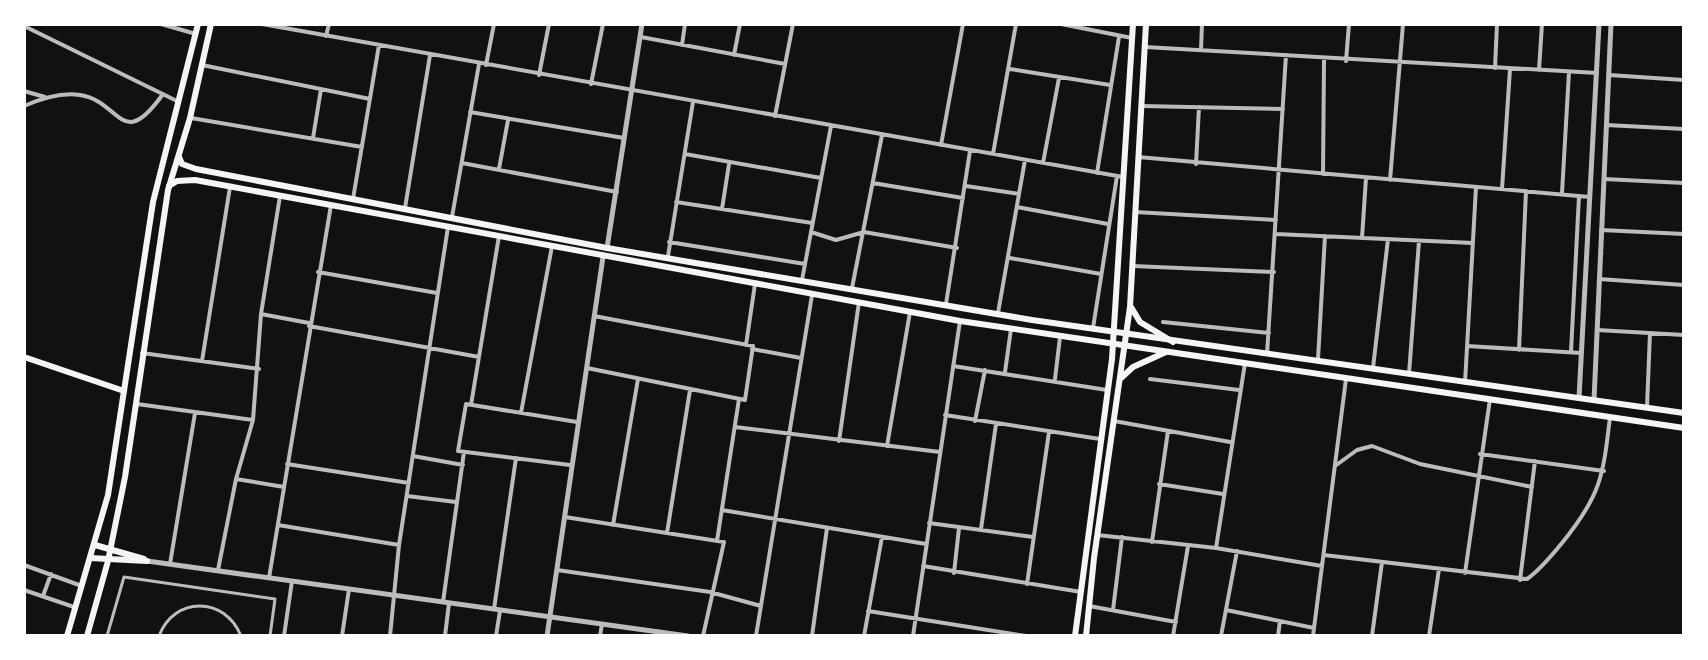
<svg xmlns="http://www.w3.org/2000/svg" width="1708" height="660" viewBox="0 0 1708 660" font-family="Jost,sans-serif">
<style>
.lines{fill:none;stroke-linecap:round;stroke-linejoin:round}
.pedestrian{stroke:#bcbcbc;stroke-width:3}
.minor{stroke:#bcbcbc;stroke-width:4}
.tertiary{stroke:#bcbcbc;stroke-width:5}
.secondary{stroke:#f5f5f5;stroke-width:6}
.primary{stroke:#f5f5f5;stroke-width:6}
</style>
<rect width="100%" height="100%" fill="#111"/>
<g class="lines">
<!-- pedestrian -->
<path class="pedestrian" d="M107,636L124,577L275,599L270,636
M159,636C174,596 225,596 241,636"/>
<!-- minor -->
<path class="minor" d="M161,24L196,34
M262,24L1123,177
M1061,24L1132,38
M24,26L179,102
M326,36L329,24
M641,37L785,64
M682,45L685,24
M1145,47L1597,73
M1201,50L1202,24
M734,55L740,24
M1346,61L1349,24
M202,65L370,99
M486,65L494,24
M1495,68L1497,24
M1010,69L1110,85
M1539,70L1542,24
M539,75L549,24
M1609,75L1684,80
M591,84L603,24
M24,91L45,97
M24,106C40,99 62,92 80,95C121,101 121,153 163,94
M1142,106L1283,109
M470,112L624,138
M775,116L793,24
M191,118L362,147
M1606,125L1684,129
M313,138L321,89
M941,145L963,24
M685,154L821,178
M993,154L1016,24
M1138,157L1590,197
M462,163L617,192
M1043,163L1059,78
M1196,164L1199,107
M499,169L508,120
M1097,173L1119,37
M1323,174L1324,60
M1604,179L1684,183
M1390,180L1403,24
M873,183L963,198
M966,186L1019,194
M1502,189L1510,69
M1562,193L1569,72
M353,199L379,45
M676,202L812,223
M1017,207L1108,224
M405,208L430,55
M722,209L729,164
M1135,212L1276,220
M452,217L479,64
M1601,230L1684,234
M811,232L836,240L864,232L957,248
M1276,234L1473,243
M1362,238L1366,178
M669,242L805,264
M668,256L693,102
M1010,258L1101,274
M1133,266L1274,272
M318,272L437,293
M1599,279L1684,285
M802,280L831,126
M852,288L882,135
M946,304L970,151
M998,313L1025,160
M261,314L309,323
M1163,322L1269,333
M309,326L479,357
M1093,328L1117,176
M1597,330L1684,335
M746,345L755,284
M1467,346L1581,353
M752,349L801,358
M1519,350L1526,191
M1571,352L1579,196
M142,353L259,369
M1267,354L1286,55
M1318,359L1325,236
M202,361L230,187
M953,366L1107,390
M587,368L745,400L753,346L594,316
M1373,368L1388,239
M1005,372L1011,329
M1409,374L1419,241
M1055,379L1060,337
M1150,379L1239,390
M1465,383L1476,187
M137,404L253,420
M471,405L499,236
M1647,407L1650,333
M521,413L552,246
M945,415L1100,439
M975,421L985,370
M1114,421L1230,442
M735,427L940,452
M839,441L859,302
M887,446L910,312
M1480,454L1604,471
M413,456L463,465
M287,464L409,483
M570,465L458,451L466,404L577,422
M1335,466L1357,450L1372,446L1420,464L1532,487
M236,479L284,487
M1159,484L1223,494
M407,496L456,502
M722,510L926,544
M565,517L724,542L703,636
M929,523L1033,537
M278,525L399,545
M613,525L638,379
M981,529L996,424
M667,533L690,390
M1097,535L1216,548L1322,566
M717,541L739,399
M1152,542L1168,431
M1216,548L1245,363
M1324,555L1527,579C1541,569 1551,556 1562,543C1601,495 1603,477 1610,417
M170,564L195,413
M24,565L79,585
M923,566L1081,592
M218,570L236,479L253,420L261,314L280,196
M557,570L710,592L761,606
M954,573L959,528
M1465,573L1490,399
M269,578L331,205
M1520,580L1535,461
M1027,584L1049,432
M24,590L74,607
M43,596L51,574
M443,602L464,452
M1089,606L1176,622
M494,609L516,458
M1113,610L1122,537
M1226,610L1314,628
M868,611L1026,636
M284,636L292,581
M342,636L349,589
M390,636L399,545L448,227
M445,636L449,603
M496,636L500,611
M600,636L602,624
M756,636L812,295
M812,636L827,528
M864,636L882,537
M913,636L960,321
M1173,636L1188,546
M1221,636L1237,551
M1278,636L1280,621
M1313,636L1346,379
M1372,636L1382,562
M1429,636L1439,569"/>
<!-- tertiary -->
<path class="tertiary" d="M607,248L642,24
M1579,398L1599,24
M1594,400L1611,24
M147,561L688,636
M547,636L603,257"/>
<!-- secondary -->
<path class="secondary" d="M179,157L182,164L196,169L607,248L1032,320L1684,413
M169,186L177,181L195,180L960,321L1684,428
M24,357L124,391
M95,545L144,559
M90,558L147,561"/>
<!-- primary -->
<path class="primary" d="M1131,307L1140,322L1173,342
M1120,379L1133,367L1166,352
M67,636L108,495L153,202L198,24
M87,636L108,561L125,477L168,190L190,118L211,24
M1075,636L1112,359L1133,24
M1086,636L1094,558L1130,307L1146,24"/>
</g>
<!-- border -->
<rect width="1708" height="660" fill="none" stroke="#ffffff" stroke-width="52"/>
</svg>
